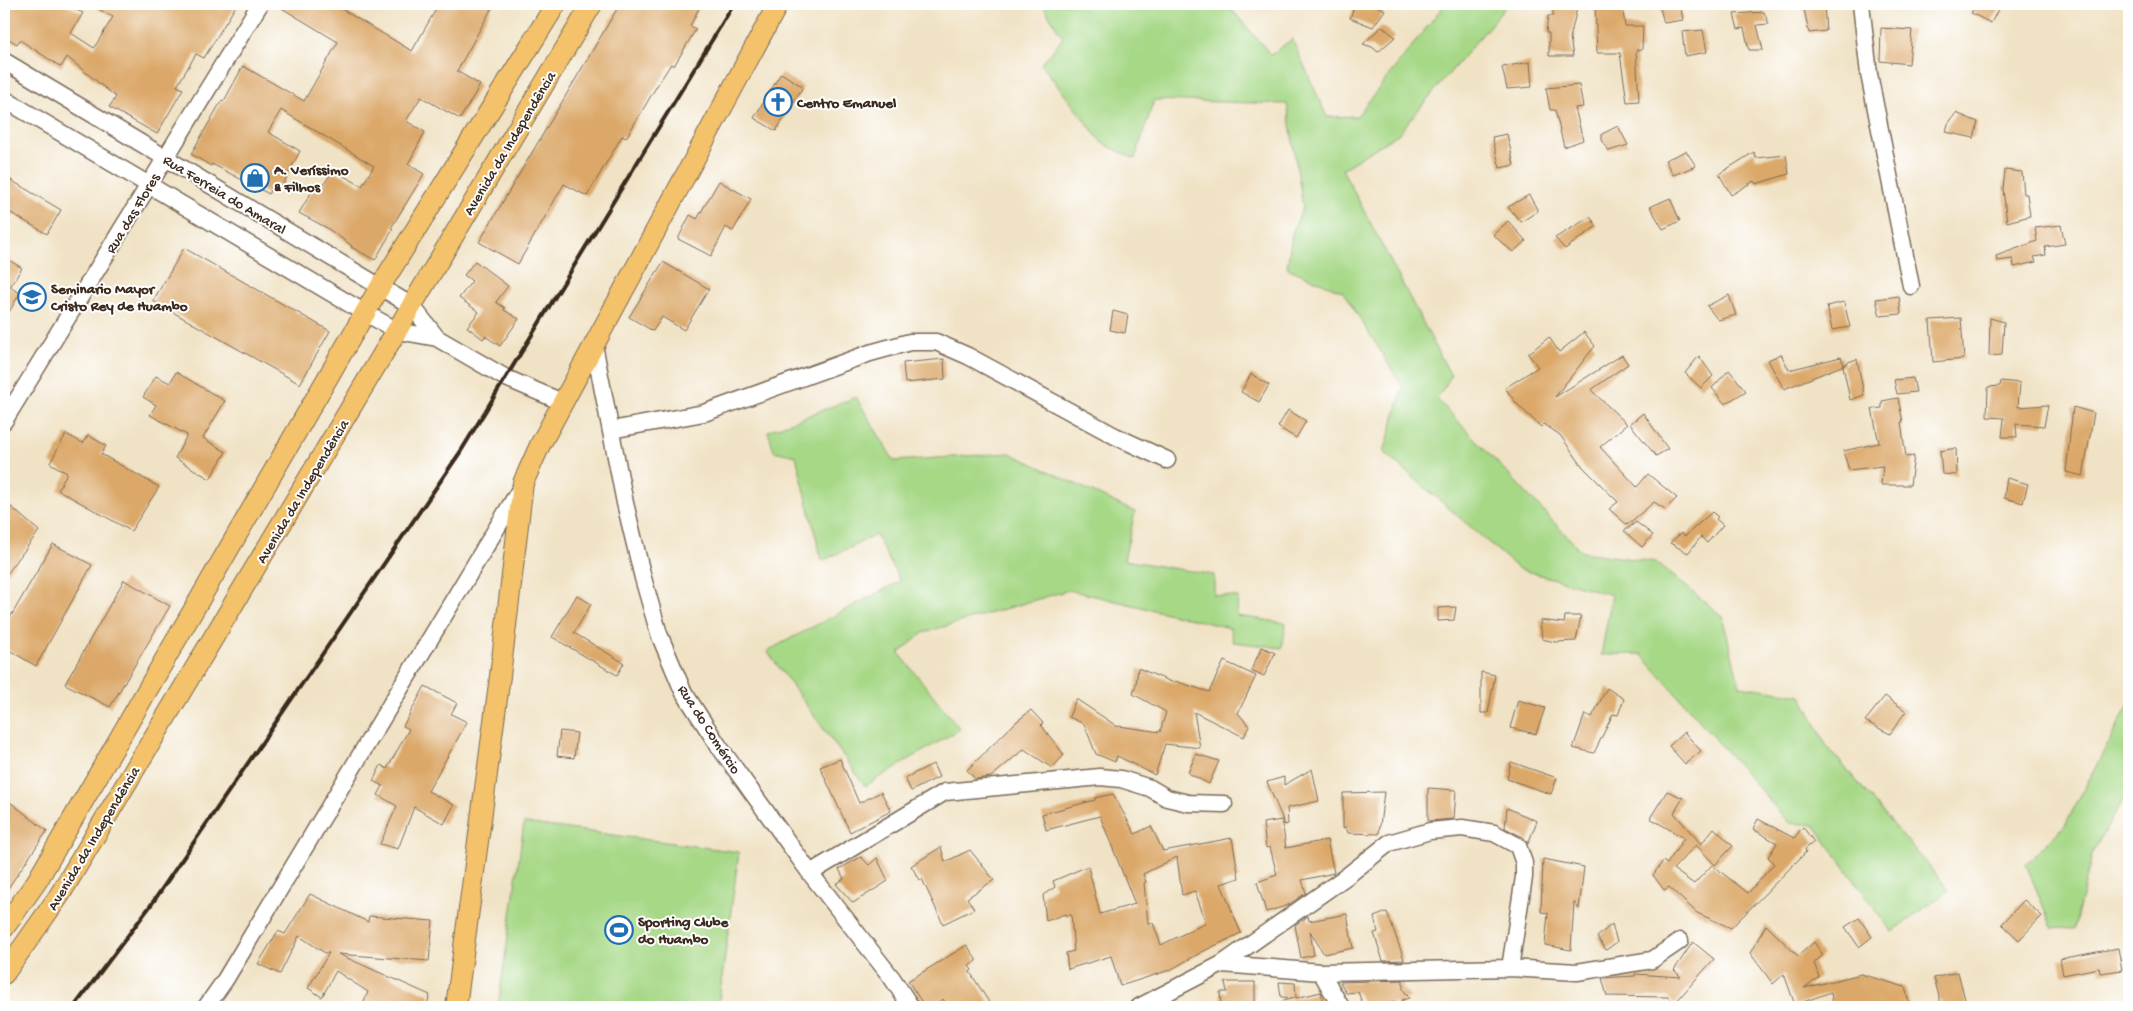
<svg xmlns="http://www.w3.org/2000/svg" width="2133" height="1011" viewBox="0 0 2133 1011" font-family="'Gochi Hand',sans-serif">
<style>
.green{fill:#a6d886;stroke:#708152}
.building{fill:#dba869;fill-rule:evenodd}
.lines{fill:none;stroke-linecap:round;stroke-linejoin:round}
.minor-casing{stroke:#7a6a58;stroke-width:19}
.major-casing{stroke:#7a6a58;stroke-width:22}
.minor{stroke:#fff;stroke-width:16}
.major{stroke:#f4c26a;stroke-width:20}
.rail{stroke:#3b2a1e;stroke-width:4}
.labels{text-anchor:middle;stroke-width:4;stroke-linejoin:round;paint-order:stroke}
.poi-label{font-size:15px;font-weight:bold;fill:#3b2a1e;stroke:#fff;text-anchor:start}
.street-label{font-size:15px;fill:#3b2a1e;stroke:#fff}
</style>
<rect width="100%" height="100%" fill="#fff"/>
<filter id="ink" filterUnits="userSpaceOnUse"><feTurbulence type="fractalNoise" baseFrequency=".02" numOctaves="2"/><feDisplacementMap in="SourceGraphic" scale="10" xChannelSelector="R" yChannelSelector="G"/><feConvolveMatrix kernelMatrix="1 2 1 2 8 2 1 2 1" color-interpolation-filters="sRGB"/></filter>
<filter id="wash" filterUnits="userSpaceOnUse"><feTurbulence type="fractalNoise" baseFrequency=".0096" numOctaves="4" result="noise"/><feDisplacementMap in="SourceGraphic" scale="20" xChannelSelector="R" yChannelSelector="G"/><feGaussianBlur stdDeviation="1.12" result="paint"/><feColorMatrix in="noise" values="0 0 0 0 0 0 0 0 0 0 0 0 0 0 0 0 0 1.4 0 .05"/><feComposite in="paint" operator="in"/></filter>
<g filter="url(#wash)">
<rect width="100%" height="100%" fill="#f0e2c4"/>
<!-- green -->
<path class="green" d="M1042,4H1227L1271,55L1292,39L1327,117L1357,116L1445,4H1508L1398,134L1342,169L1451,376L1437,399L1582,552L1656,562L1722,616L1740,686L1801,695L1826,745L1949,890L1892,932L1814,825L1789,823L1641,654L1601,655L1612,595L1519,569L1384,452L1403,387L1343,292L1287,268L1292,234L1303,207L1287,104L1154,100L1135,159L1102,143L1041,64L1063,38Z
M856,397L894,461L1010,453L1135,512L1124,560L1214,575V595L1238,597L1237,616L1286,623L1282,648L1233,642L1230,628L1069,590L923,633L899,653L960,729L865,786L767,651L900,581L876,535L822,561L796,456L774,451L768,431Z
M2129,704V790L2093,851L2074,929L2052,928L2026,864L2065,825Z
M524,823L739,852L718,1007H498Z"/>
<g id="blocks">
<!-- building -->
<path class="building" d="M4,4H64L83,13L71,33L94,48L113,17L89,4H237L204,58L196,54L177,86L183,89L157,134L109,107L116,97L67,57L61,67L20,40L17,44L4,36Z
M275,4H333L412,51L439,4H494L457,71L480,85L460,119L421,97L406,121L425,132L408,164L424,174L391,228L393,229L375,260L351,247L352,246L327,228L299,213L317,183L323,186L333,170L362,186L374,166L281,110L268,132L300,151L282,186L275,183L269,194L212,164L211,166L191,154L222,100L224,101L243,66L304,101L338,42Z
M620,4H701L690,26L696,29L674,66L671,64L658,84L626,138L622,136L587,196L564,184L518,264L479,242Z
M1355,4H1373L1385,10L1373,27L1350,18Z
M1553,4H1578L1570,38L1573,56H1549V33H1546L1548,16H1553Z
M1595,4H1622L1625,26H1643L1642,50H1636L1639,101L1627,102L1620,53H1597Z
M1659,4H1680L1683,20L1664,23Z
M1803,4H1824L1826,31L1809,33Z
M1976,4H2001L1991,23L1971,13Z
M1764,12L1769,24L1757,25L1763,50H1749L1744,28L1738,29L1734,14Z
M1382,26L1395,37L1378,52L1372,47L1363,44Z
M1881,28L1912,30L1909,64L1880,61Z
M1703,30L1707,52L1685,56L1682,32Z
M1530,62L1532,87L1507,89L1502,67Z
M781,73L803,87L776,131L754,118Z
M1579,85L1583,107L1575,108L1583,140L1564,147L1555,110H1550L1546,88Z
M1956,113L1978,122L1974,138L1946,132L1948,124Z
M1618,126L1628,145L1609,151L1602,140V134Z
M1507,134L1514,165L1500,168L1492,137Z
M1686,151L1696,166L1673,175L1665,160Z
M1754,152L1756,158L1786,155L1789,174L1756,184L1754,181L1731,195L1719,174Z
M2005,170L2022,172L2024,194H2027L2030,216L2007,222L2003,189Z
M4,176L61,210L47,234L4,209Z
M719,181L751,199L733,231L726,227L711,256L678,239L690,215L697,219Z
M1529,195L1538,211L1521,222L1508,207Z
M1670,198L1680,221L1663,229L1650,207Z
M1590,217L1597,226L1565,249L1555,238Z
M1508,221L1526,241L1513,252L1493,235Z
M2061,225L2065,244L2045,247L2046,255L2034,257L2036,262L2014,267L2013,259L1997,261L1996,256L2037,241L2035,228Z
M184,248L330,331L300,384L153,301Z
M4,257L22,268L10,287L20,293L4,321Z
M475,261L508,286L496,302L505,308L504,310L519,319L500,346L485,336L483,339L467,327L479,312L459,298L472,281L464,275Z
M663,262L709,289L684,330L662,317L653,331L629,317Z
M1729,295L1736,315L1718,320L1707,306Z
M1899,296L1901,314L1880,316L1876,299Z
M1844,302L1850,327L1832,330L1827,306Z
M1113,311L1128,315L1125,333L1110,330Z
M1961,318L1964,359L1933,362L1930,320Z
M1990,318L2004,322L2002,355L1989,356Z
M1584,332L1595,346L1555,397L1622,355L1628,364L1591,390L1627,424L1600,447L1637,487L1648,474L1677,498L1665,509L1654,502L1627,525L1609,509L1618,502L1583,467L1560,435L1544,424L1541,427L1517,404L1505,388L1538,367L1528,354L1549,337L1559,352Z
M1781,354L1789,370L1841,357L1844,365L1784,389L1768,360Z
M1699,356L1713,376L1701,388L1685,373Z
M944,359L945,379L905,383L903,363Z
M1857,359L1864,395L1850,400L1843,366L1848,362Z
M1729,370L1746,391L1725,404L1712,388Z
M176,372L225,401L203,438L226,452L210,479L175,458L187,435L150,415L156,405L143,397L156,376L170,383Z
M1251,374L1269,385L1259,402L1241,392Z
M1913,378L1916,392L1897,394L1894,380Z
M2001,381L2020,383L2018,407L2048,405L2044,426L2016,424L2017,437H2002L2004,418L1987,417L1988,387L2000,386Z
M1898,398L1903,422H1901L1906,457L1914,456L1910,485H1881L1883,466L1849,470L1843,451L1879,443L1872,409L1882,408V401Z
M2073,407L2094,413L2083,476L2066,472Z
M1288,410L1306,421L1296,438L1278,427Z
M1643,413L1668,449L1656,456L1630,424Z
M66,434L83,443L88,435L106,446L101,454L159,487L131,531L58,490L67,473L50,463Z
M1956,448L1957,475L1942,474L1940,451Z
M2007,478L2028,484L2023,503L2004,498Z
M10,506L39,531L4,578V515Z
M1712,512L1718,517L1716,519L1723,525L1707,543L1701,537L1688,553L1670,543L1681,533L1685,536Z
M1636,522L1653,535L1642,547L1624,531Z
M53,544L92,565L36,666L4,647V628Z
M124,580L170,606L110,707L65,684Z
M577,595L591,604L574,633L624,663L617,675L552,637Z
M1456,607L1454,620L1438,621V608Z
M1565,616H1581L1576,641L1555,642L1542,639L1540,620L1564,623Z
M1262,647L1275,653L1264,676L1251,670Z
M1224,661L1256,676L1238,713L1249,726L1244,737L1194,712L1200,748L1165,744L1155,775L1117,756L1115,762L1096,754L1084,724L1069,717L1076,699L1118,727L1119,726L1160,732L1166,712L1133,694L1136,685L1138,668L1174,683L1175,681L1209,692Z
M1481,672L1495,675L1488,713H1481Z
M425,686L457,703L451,714L467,722L428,791L454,805L444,824L414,807L398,849L380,844L397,806L378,795L383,786L373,781L381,765L387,769L409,729L403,726Z
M1607,688L1624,699L1618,715L1613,714L1594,753L1573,748L1585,714L1592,717Z
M1885,696L1906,711L1890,734L1865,721Z
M1518,700L1545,708L1536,734L1510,728Z
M1031,710L1043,723L1041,725L1064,755L1052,768L1024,749L991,777L975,779L967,770L1016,722Z
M560,731L577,733L574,758L557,756Z
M1684,732L1701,751L1685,764L1669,746Z
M1196,754L1219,761L1209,784L1188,773Z
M840,759L859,803L881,792L891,811L850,832L820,767Z
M1511,762L1557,778L1551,794L1507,779Z
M933,764L939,777L911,791L905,778Z
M1312,769L1319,801L1287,808L1288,824L1285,825L1267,782L1284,777V785Z
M1428,788L1456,790L1454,819L1428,821Z
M1667,791L1683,798L1674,813L1701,844L1714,828L1733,846L1715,865L1696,845L1673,869L1694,884L1712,865L1748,893L1774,864L1768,857L1777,843L1753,829L1758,819L1794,838L1803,827L1814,842L1805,849L1806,852L1731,928L1697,913L1669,887L1664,890L1653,875L1663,861L1667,864L1684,838L1650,818Z
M1384,792L1379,834L1348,833L1346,827L1343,828V793Z
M1113,794L1135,834L1151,826L1163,851L1232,838L1239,878L1221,884L1241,933L1202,952L1170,970L1120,986L1111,956L1068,969L1066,953L1074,951L1071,915L1066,916L1065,914L1046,921L1043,895L1055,887L1053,881L1088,866L1100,914L1135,904L1100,816L1046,830L1042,814L1095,800V798ZM1177,857L1182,895L1195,891L1206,923L1161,945L1153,923H1148L1144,883L1146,882L1143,874Z
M10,802L47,831L4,894V810Z
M1507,808L1537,821L1528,844L1523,837L1505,828Z
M1282,820L1286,848L1327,840L1334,873L1302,880L1306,893L1286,906L1266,912L1257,882L1277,875L1270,847L1266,848L1263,823Z
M941,847L945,862L970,850L994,880L967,898L974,909L943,924L922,879L920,880L911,866Z
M861,857L869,865L877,858L888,881L853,903L836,884L844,879L839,869Z
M1543,859L1584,867L1579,909L1574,902L1571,950L1545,945L1548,913L1541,912Z
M310,894L368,922L369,916L433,921L429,961L338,954L430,995L426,1007H362L368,992L336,971L322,997L308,988L329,953H325L299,936L280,974L258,964L278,931L285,934Z
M2024,900L2042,916L2019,940L2002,924Z
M1387,912L1404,959V960L1383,961L1374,933L1378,932L1374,917Z
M1347,914L1353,948L1324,954L1310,931L1314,955L1301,958L1295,925L1308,916L1309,921Z
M1859,918L1872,937L1859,947L1845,927Z
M1612,924L1617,942L1606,950L1597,937Z
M1766,925L1798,956L1814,942L1823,955L1814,963L1819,977L1804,988L1861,974L1905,987L1910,1007H1833L1831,992L1795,1005L1784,974L1773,984L1750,953Z
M1693,942L1714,959L1674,1004L1668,997L1607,996L1602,978L1635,976V974L1681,977L1674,970Z
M967,945L977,961L969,966L972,970L970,972L992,1007H948L943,999L931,1007H925L908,981Z
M2118,948L2122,970L2100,973L2099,968L2063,975L2060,959Z
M1958,972L1967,1007H1942L1934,978Z
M1403,980V989L1409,998L1402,1000V1007H1398L1396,1002L1384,1005L1386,1007H1364L1358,992L1346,993L1340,982Z
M1225,982H1255V1007H1221L1220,992H1227Z
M1279,982L1295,983L1296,998L1321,992L1324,1007H1279V1002L1295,998L1281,997Z"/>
</g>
</g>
<g filter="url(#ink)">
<use href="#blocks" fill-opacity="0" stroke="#7a6a58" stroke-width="1"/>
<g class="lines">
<defs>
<path id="minor" d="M1861,4L1869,74L1911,286
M4,61L412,306L437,338
M4,99L365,313L398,331L437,338L506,378L562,402
M594,345L625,503L643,578L659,634L683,691L718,745L810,873L892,978L911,1007
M4,421L260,4
M611,430L704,413L870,353L910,342H936L968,356L1115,436L1167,460
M810,873L945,792L1100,777L1121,779L1150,788L1167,798L1188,803L1224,804
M1222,964L1321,972L1510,968L1577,972L1652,960L1680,941
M1321,972L1341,1007
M206,1007L225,980L522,486
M1139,1007L1222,964L1347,876L1389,843L1430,831L1462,828L1494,833L1518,846L1524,863V877L1510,968"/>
<path id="major" d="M4,928L37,881L380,287L556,4
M4,974L59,896L592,4
M456,1007L500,676L523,483L540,445L778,4"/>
</defs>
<!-- minor casing -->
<use href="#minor" class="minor-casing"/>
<!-- major casing -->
<use href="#major" class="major-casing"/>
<!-- minor -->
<use href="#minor" class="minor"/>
<!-- major -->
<use href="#major" class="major"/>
<!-- rail -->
<path class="rail" d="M74,1007L151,905L461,451L734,4"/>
</g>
</g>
<!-- icons -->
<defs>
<symbol id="church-ring" viewBox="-11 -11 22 22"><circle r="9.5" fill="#fff" stroke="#1f6fb2" stroke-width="1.5"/><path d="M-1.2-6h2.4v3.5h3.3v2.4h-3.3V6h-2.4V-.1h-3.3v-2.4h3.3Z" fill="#1f6fb2"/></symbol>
<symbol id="shop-ring" viewBox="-11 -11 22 22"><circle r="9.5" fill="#fff" stroke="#1f6fb2" stroke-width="1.5"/><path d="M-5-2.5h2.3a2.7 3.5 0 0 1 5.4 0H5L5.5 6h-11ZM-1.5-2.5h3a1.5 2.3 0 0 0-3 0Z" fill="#1f6fb2"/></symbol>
<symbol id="university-ring" viewBox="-11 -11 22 22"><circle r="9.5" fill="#fff" stroke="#1f6fb2" stroke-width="1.5"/><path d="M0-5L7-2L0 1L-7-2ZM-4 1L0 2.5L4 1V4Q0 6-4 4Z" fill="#1f6fb2"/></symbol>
<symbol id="stadium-ring" viewBox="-11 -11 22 22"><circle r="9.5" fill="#fff" stroke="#1f6fb2" stroke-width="1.5"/><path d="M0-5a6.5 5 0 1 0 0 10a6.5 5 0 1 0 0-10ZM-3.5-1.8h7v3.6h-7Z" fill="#1f6fb2"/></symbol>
</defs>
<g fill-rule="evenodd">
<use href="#church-ring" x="762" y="86" width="32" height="32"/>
<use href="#shop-ring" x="239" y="162" width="32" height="32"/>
<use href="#university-ring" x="16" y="281" width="32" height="32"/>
<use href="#stadium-ring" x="603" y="914" width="32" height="32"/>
</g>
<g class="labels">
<!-- poi labels -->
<g class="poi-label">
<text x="797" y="107">Centro Emanuel</text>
<text x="274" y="174">A. Veríssimo<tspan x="274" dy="17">&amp; Filhos</tspan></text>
<text x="51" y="293">Seminario Mayor<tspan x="51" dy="17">Cristo Rey de Huambo</tspan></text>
<text x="638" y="926">Sporting Clube<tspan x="638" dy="17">do Huambo</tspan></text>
</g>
<!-- street labels -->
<g class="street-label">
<text transform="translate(509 143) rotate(-59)" y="5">Avenida da Independência</text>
<text transform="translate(225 194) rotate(31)" y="5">Rua Ferreia do Amaral</text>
<text transform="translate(132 213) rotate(-59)" y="5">Rua das Flores</text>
<text transform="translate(302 491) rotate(-59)" y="5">Avenida da Independência</text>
<text transform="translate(710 729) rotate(57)" y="5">Rua do Comércio</text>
<text transform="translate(93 838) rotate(-59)" y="5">Avenida da Independência</text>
</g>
</g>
<!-- margin -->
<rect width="2133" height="1011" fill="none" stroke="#fff" stroke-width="20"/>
</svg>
